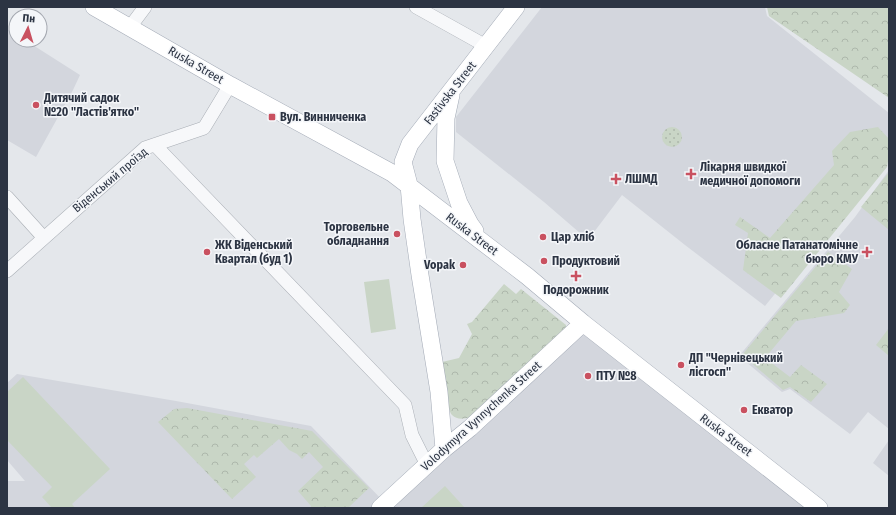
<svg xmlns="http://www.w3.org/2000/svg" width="896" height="515" viewBox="0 0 896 515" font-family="'Fira Sans Condensed',sans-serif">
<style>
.built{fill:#d3d6dd}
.grass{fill:url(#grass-dots)}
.forest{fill:url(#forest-crowns)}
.pitch{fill:#c9d5c6}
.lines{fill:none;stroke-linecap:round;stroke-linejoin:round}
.minor-casing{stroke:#a9aeb5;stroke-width:14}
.major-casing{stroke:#a4abb7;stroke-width:18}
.minor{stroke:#f7f8fa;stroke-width:13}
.major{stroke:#fff;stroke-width:17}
.poi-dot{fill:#c95160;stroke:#f4f6f9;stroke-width:1.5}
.labels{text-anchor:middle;stroke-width:3;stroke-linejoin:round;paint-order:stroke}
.street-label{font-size:12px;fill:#2c3443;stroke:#f4f6f9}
.poi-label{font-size:12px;font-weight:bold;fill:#2c3443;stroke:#f4f6f9;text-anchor:start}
</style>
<defs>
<pattern id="grass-dots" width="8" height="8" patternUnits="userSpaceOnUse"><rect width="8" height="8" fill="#c9d5c6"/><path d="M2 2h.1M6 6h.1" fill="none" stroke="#adb7ab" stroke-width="1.8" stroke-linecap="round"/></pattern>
<pattern id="forest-crowns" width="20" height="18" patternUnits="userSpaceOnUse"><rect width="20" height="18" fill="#c9d5c6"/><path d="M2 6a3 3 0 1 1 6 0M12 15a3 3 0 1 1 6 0" fill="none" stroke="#adb7ab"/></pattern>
</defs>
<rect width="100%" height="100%" fill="#e4e7eb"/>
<!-- built -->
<path class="built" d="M542,7H765L767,16L889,113V153L765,306L685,245L622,195L588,240L544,202L456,132V117Z
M7,29L16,35V40H25L80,75L73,90L36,157L7,140Z
M889,170V429L868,412L850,434L790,389L782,392L739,356L855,217Z
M582,323L821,508H7V481H25L7,460V383L17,374L176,401L311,426L385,503Z
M889,440V476L873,463Z"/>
<!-- grass -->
<path class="grass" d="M662 137a10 10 0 1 1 20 0a10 10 0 1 1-20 0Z"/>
<!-- forest -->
<path class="forest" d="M767,7H889V98L769,16Z
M878,127L889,139V156L887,167L781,298L743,270L748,233L735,225L740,217L770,238L834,165L832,151L850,132Z
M889,172V230L861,207Z
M828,252L852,269L839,292L850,305L844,313L796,321L765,358L790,377L801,365L827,384L811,402L790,387L783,390L742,355Z
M504,284L516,294L521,289L566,325V328L470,417C464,419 457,420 452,415C447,410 443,371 442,362L459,358L472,334L467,324L472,322Z
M889,328V356L876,345Z
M187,408L312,431L369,488L348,508H311V506L298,491L323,467L309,452L302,459L297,454L289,450L279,439L257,458L254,455L244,464L256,477L232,499L158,422L174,409Z"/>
<!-- pitch -->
<path class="pitch" d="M389,279L396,329L371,333L364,282Z
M23,377L110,469L72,504L75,508H52L42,497L52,487L7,440V392Z
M445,486L465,508H421Z"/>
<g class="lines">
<defs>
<path id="minor" d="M416,7L486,46
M130,27L145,7
M155,145L405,405L412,435L427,465
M7,197L44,238
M7,271L145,148L204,128L230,85"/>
<path id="major" d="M94,7L230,85L392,173L527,276L583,323L819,508
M451,95L446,118L445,161L459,203L470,224L475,231
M444,449L439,392L420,275L412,219L409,185L403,162L410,144L516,7
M380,508L444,449L470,428L583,323"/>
</defs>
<!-- minor casing -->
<use href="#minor" class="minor-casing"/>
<!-- major casing -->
<use href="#major" class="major-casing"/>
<!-- minor -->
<use href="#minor" class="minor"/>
<!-- major -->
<use href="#major" class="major"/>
</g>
<!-- markers -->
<g class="poi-dot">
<circle cx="36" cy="105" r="4"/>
<rect x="268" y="113" width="8" height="8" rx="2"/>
<path d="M689 168h4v4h4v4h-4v4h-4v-4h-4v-4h4z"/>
<path d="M614 173h4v4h4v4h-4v4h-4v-4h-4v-4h4z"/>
<circle cx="397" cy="234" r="4"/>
<circle cx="543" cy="237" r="4"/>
<circle cx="207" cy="252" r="4"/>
<path d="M865 246h4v4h4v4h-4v4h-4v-4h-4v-4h4z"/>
<circle cx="544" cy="261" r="4"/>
<circle cx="463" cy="265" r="4"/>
<path d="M574 270h4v4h4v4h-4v4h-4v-4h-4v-4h4z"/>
<circle cx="681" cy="365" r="4"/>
<circle cx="588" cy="376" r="4"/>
<circle cx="744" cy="410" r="4"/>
</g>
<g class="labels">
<!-- street labels -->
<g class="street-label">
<text transform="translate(196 65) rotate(30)" y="4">Ruska Street</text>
<text transform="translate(450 93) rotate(-52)" y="4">Fastivska Street</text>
<text transform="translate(110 180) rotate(-40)" y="4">Віденський проїзд</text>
<text transform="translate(472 234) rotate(37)" y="4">Ruska Street</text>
<text transform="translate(481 416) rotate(-42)" y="4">Volodymyra Vynnychenka Street</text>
<text transform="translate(726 435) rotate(37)" y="4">Ruska Street</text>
</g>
<!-- poi labels -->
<g class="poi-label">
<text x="44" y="102">Дитячий садок<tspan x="44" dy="14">№20 "Ластів'ятко"</tspan></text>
<text x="280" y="121">Вул. Винниченка</text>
<text x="700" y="171">Лікарня швидкої<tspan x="700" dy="14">медичної допомоги</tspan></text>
<text x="625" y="183">ЛШМД</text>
<text x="389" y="231" text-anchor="end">Торговельне<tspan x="389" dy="14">обладнання</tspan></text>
<text x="551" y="241">Цар хліб</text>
<text x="215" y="249">ЖК Віденський<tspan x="215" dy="14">Квартал (буд 1)</tspan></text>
<text x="858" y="249" text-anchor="end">Обласне Патанатомічне<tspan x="858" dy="14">бюро КМУ</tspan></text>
<text x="552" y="265">Продуктовий</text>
<text x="455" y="269" text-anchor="end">Vopak</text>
<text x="576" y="294" text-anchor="middle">Подорожник</text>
<text x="689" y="362">ДП "Чернівецький<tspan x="689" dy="14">лісгосп"</tspan></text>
<text x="596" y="380">ПТУ №8</text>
<text x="752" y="414">Екватор</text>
</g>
</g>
<!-- border -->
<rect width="896" height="515" fill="none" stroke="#2c3443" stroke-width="16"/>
<!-- north arrow -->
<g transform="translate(28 28) rotate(5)"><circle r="19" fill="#f4f6f9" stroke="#a4a8b0"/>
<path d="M0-3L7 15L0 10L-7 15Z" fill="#c95160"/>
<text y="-6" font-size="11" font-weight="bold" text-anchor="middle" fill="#2c3443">Пн</text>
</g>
</svg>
